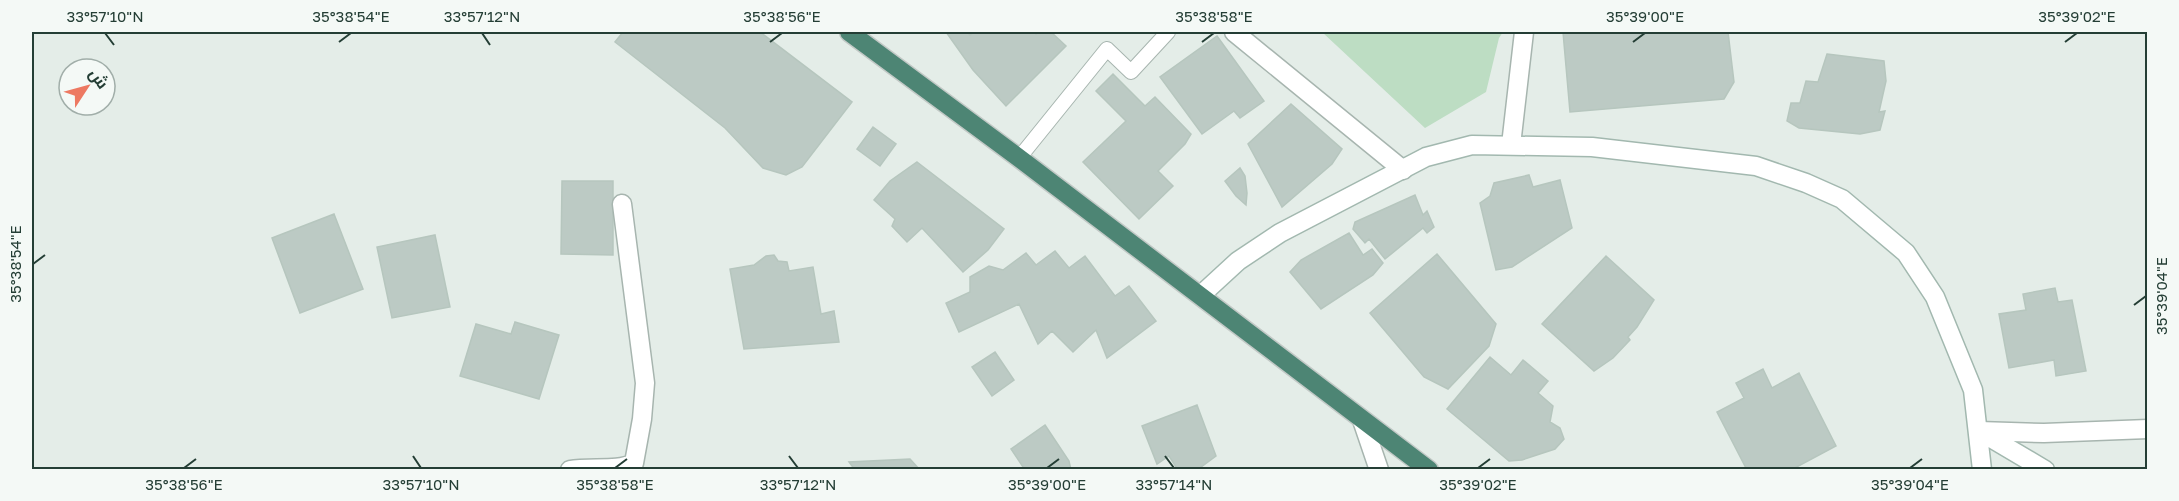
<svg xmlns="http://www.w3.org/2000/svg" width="2179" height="501" viewBox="0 0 2179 501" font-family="'Golos Text',Cairo,sans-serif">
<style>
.green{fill:#bdddc3}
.building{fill:#bccac4;stroke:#b6c6be;stroke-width:1.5}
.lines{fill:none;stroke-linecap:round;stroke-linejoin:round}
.service-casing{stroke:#a7b5af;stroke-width:16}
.minor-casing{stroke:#a7b5af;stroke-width:21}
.secondary-casing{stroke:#a2b8af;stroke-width:21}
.trunk-casing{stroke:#c2c9c6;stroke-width:21}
.service{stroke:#fff;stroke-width:14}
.minor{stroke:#fff;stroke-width:18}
.secondary{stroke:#fff;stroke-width:18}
.trunk{stroke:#4d8574;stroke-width:18}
.ticks{fill:none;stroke:#243e35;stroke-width:2}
.neatline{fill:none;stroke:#243e35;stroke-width:2}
.ticks-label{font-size:15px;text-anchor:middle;fill:#243e35}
</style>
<rect width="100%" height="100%" fill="#e4ede8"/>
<!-- green -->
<path class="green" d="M1322,32H1503L1499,38L1486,92L1425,128Z"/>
<!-- building -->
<path class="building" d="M623,32H760L852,102L802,167L786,175L763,168L725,128L615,42Z
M946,32H967L970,35L974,32H1034L1036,34L1039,32H1051L1066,46L1006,106L973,70Z
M1563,32H1728L1734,82L1724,99L1570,112Z
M1217,36L1264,101L1240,118L1234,111L1202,134L1160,77Z
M1827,54L1884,61L1886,81L1879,112L1885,111L1880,130L1860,134L1799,128L1787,121L1791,103H1800L1806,81L1818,82Z
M1113,74L1145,106L1155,97L1191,134L1185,144L1158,171L1173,186L1139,219L1083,162L1126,121L1096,91Z
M1291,104L1342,149L1332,164L1282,207L1248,144Z
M873,127L896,144L880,166L857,149Z
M917,162L1004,229L988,250L963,272L922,228L907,242L892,226L895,219L874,200L890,181Z
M1240,168L1245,176L1247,193L1246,205L1236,196L1225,181Z
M1529,175L1533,187L1560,180L1572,228L1512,267L1496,270L1480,203L1490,196L1494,183Z
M562,181H613V255L561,254Z
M1415,195L1423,215L1427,211L1434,227L1427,233L1423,228L1385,259L1369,239L1365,243L1353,229L1355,222Z
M334,214L363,289L300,313L272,238Z
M1349,233L1363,255L1372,249L1383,263L1373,275L1321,309L1290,272L1301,260Z
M435,235L450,307L392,318L377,247Z
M1055,251L1069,268L1085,256L1115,296L1129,286L1156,321L1107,358L1096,330L1073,352L1052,331L1038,344L1019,304L959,332L946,303L970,292V277L989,266L1003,270L1026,253L1036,265Z
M1437,254L1496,324L1489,346L1448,389L1424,377L1370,313Z
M774,255L778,261L787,262L789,271L813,267L821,314L834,311L839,342L744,349L730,269L754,265L766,256Z
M1606,256L1654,300L1637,327L1628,337L1630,340L1613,358L1594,371L1542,324Z
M2055,288L2058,302L2072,300L2086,371L2056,376L2054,360L2009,368L1999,314L2026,310L2023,294Z
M515,322L559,335L539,399L460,376L476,324L511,334Z
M995,352L1014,380L992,396L972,367Z
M1490,357L1511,375L1523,360L1548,381L1538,393L1553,406L1550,422L1560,428L1564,439L1555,449L1522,460L1509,461L1447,409Z
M1763,369L1772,388L1799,373L1836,446L1791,470H1747L1717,412L1744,398L1736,383Z
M1197,405L1216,456L1197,470H1178L1169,456L1157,464L1142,426Z
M1045,425L1069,461L1071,470H1025L1011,449Z
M910,459L920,470H855L849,462Z"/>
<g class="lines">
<defs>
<path id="service" d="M1019,158L1107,49L1131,72L1168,32"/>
<path id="minor" d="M1234,32L1403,170
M1511,145L1524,32
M1362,420L1379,470
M1979,431L2044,433L2148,429
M570,470C590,466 617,472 634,463L642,419L645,383L622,204"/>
<path id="secondary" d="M1201,295L1238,261L1280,233L1426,157L1472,145L1592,147L1756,166L1806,183L1842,199L1906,253L1935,297L1973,390L1982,470
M1979,431L2045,470"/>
<path id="trunk" d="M849,32L1019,158L1429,470"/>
</defs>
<!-- service casing -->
<use href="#service" class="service-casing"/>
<!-- minor casing -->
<use href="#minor" class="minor-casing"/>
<!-- secondary casing -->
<use href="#secondary" class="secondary-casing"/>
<!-- trunk casing -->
<use href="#trunk" class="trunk-casing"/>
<!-- service -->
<use href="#service" class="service"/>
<!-- minor -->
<use href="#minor" class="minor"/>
<!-- secondary -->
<use href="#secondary" class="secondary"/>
<!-- trunk -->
<use href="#trunk" class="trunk"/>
</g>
<!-- ticks -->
<path class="ticks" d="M105,33L114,45M482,33L490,45M339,42L351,33M770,42L782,33M1202,42L1214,33M1633,42L1645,33M2065,42L2077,33M33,264L45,255M2134,305L2146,296M413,456L421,468M789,456L798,468M1165,456L1174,468M184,468L196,459M615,468L627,459M1047,468L1059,459M1478,468L1490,459M1910,468L1922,459"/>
<!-- border -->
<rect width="2179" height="501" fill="none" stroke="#f4f9f6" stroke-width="66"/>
<!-- north arrow -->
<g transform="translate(87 87) rotate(54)"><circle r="28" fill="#f4f9f6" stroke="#a1aea9" stroke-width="1.5"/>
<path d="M0-4.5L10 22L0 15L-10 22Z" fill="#ed7962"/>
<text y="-9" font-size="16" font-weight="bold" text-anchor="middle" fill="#243e35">ش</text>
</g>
<rect x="33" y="33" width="2113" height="435" class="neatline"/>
<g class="ticks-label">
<text x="105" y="22">33°57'10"N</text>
<text x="351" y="22">35°38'54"E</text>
<text x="482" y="22">33°57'12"N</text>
<text x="782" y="22">35°38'56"E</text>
<text x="1214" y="22">35°38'58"E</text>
<text x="1645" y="22">35°39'00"E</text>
<text x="2077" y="22">35°39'02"E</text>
<text transform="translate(16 264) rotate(-90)" y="5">35°38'54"E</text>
<text transform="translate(2162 296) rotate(-90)" y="5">35°39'04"E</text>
<text x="184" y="490">35°38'56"E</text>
<text x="421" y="490">33°57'10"N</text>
<text x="615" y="490">35°38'58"E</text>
<text x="798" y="490">33°57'12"N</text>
<text x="1047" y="490">35°39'00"E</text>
<text x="1174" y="490">33°57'14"N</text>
<text x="1478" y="490">35°39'02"E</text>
<text x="1910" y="490">35°39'04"E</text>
</g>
</svg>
